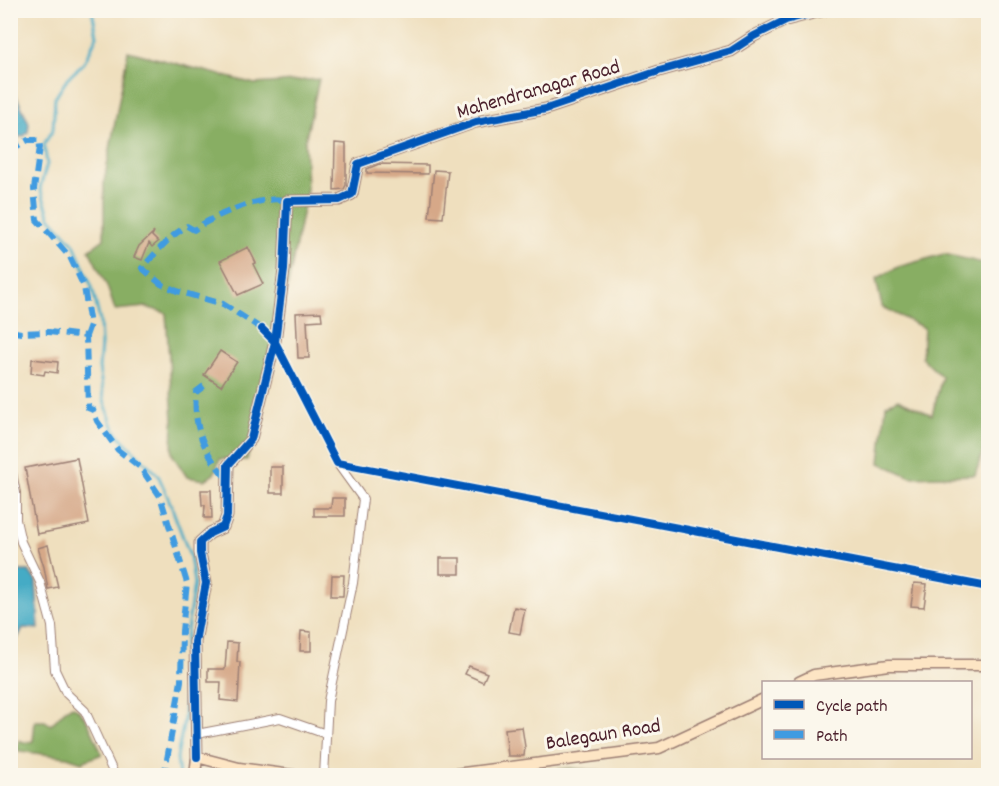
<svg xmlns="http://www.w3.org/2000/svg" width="999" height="786" viewBox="0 0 999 786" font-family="Dekko,sans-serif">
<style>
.forest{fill:#88ae63;stroke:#696647;stroke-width:1.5}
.water{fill:#45abc5;stroke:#486578;stroke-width:1.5}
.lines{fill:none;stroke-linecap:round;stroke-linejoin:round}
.stream{stroke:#45abc5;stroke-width:3}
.building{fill:#d6a888}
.street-casing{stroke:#9c7f74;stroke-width:10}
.secondary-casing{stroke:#9c7f74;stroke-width:13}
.street{stroke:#fff;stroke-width:8}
.secondary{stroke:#fde5c4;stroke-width:10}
.quiet{stroke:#409be1;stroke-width:6;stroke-dasharray:12 6;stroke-linecap:butt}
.cycleway-casing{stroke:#fbf7ec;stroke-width:11}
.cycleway{stroke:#0057b8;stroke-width:8}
.labels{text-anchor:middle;stroke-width:6;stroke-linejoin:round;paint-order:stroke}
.street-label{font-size:21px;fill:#4a1f2b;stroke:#fbf7ec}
</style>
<rect width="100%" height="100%" fill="#fbf7ec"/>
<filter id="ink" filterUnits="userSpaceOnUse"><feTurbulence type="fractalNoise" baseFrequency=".0167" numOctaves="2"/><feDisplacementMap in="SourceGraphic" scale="12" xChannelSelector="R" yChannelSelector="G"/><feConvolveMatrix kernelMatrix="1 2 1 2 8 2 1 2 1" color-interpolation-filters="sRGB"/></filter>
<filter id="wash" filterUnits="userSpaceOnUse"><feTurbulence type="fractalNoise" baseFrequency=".008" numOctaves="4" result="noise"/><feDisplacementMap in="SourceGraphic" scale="24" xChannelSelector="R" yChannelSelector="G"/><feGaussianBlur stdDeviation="1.35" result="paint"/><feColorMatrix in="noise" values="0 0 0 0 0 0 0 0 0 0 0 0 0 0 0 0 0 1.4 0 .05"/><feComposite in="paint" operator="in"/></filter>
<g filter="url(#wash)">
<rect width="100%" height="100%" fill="#efdfbe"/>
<!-- forest -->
<path class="forest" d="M128,51L255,84L319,79L305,142L307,189L281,320L247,460L220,459L214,474L205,480L187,477L172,454L173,420L166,313L146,307L115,310L107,286L89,250L104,239V182Z
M944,254L988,264V437L975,475L911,477L880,463L886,405L898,399L932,415L942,377L922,358L924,328L882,307L876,279L898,267Z
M72,706C87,712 95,740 102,754L82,762L67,757L19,751L17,747L19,740L26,743L33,741L35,721H45L51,725L64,711Z
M570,768L602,771L603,775H510Z"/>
<!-- water -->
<path class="water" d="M11,85L29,123L28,132L24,136L19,137L14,131H11Z
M10,571H29L36,581L39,629L23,628L18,638L11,641Z"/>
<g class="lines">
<!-- stream -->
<path class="stream" d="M92,10L97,36L84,63L68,78L55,98L53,130L44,144L47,164L40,188L50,217L74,244L92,287L100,321L101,344L99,368L104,400L112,424L119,436L158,475L169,500L190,556L194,583L184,651L188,670L185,694L184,720L177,758L179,776"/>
</g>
<g id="blocks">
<!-- building -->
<path class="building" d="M335,143L346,144V185L344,189L334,190Z
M379,164L428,165V174L367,173V169Z
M434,170L448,171L443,218L429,217Z
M154,232L152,236L158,242L152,247L149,243L142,260L134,257L139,246Z
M248,247L256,263L253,264L263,284L238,295L220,261Z
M321,312L322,320L307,321L309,358H298L296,313Z
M220,351L237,362L221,386L204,375Z
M32,359L58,362L57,373L45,371L44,375L31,373Z
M77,458L89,524L37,534L25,468Z
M270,467H283V493H270Z
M201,490H211L212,518H204L205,505H202Z
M332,498H345V516H314V508H331Z
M48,545L58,587L48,589L44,567L38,548Z
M440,558H460V574H440Z
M332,575H344L343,596H331Z
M914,583L927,584L924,607L911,606Z
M514,607L525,609L520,634L509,632Z
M301,631L311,632V651H300Z
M227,642L238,643L237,662H240L238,702L220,700L221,682H208V669H225Z
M469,666L487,673L483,682L465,674Z
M522,727L525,747L524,756H508L505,729Z"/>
</g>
</g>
<g filter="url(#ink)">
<use href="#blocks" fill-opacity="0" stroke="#9c7f74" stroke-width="1.5"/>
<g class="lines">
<defs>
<path id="street" d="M262,329L275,342L337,463L988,587
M10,463L16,493V520L21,542L40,582L52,626L55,670L66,693L85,711L115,776
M197,734L280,718L326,734
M324,776L328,701L353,583L363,499L337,463"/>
<path id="secondary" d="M799,682L814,675L889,665H988
M197,757L195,642L206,583L200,553V542L210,533L223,527L227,516L228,465L251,439L275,342L284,270L287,201L339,200L352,194L358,164L476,122L546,109L659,71L731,51L754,36L786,20L825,10
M195,776L197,757L239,768L299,776
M440,776L659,748L764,699"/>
</defs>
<!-- street casing -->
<use href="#street" class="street-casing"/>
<!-- secondary casing -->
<use href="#secondary" class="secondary-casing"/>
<!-- street -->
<use href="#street" class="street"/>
<!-- secondary -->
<use href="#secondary" class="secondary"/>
<!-- quiet -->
<path class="quiet" d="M10,150L28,140H39L40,147L34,189L37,220L70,257L84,287L90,325L86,336
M262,329L223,304L177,291L161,284L142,268C157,252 168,237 187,226L194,230C212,216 265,193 287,201
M10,331L21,333L49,332L86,336L88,408L93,410L97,421L118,450L140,467L160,496L187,583L182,631L181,681L164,776
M204,386L196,392C193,428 204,452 227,479"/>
<defs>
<path id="cycleway" d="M262,329L275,342L337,463L988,587
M197,757L195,642L206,583L200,553V542L210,533L223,527L227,516L228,465L251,439L275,342L284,270L287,201L339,200L352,194L358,164L476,122L546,109L659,71L731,51L754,36L786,20L825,10"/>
</defs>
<!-- cycleway casing -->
<use href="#cycleway" class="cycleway-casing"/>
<!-- cycleway -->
<use href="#cycleway" class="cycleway"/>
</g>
</g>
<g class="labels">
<!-- street labels -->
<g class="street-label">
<text transform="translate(538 88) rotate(-16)" y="7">Mahendranagar Road</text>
<text transform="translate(603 733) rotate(-9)" y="7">Balegaun Road</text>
</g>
</g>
<!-- margin -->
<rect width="999" height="786" fill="none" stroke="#fbf7ec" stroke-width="36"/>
<!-- legend -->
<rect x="762" y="681" width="210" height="78" fill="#fbf7ec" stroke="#b4a19f" stroke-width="1.5"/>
<rect x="774" y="700" width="30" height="9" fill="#0057b8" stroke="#b4a19f" stroke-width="1.5"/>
<text x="816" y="711" font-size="18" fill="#4a1f2b">Cycle path</text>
<rect x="774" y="730" width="30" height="9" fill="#409be1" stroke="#b4a19f" stroke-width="1.5"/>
<text x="816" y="741" font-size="18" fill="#4a1f2b">Path</text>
</svg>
